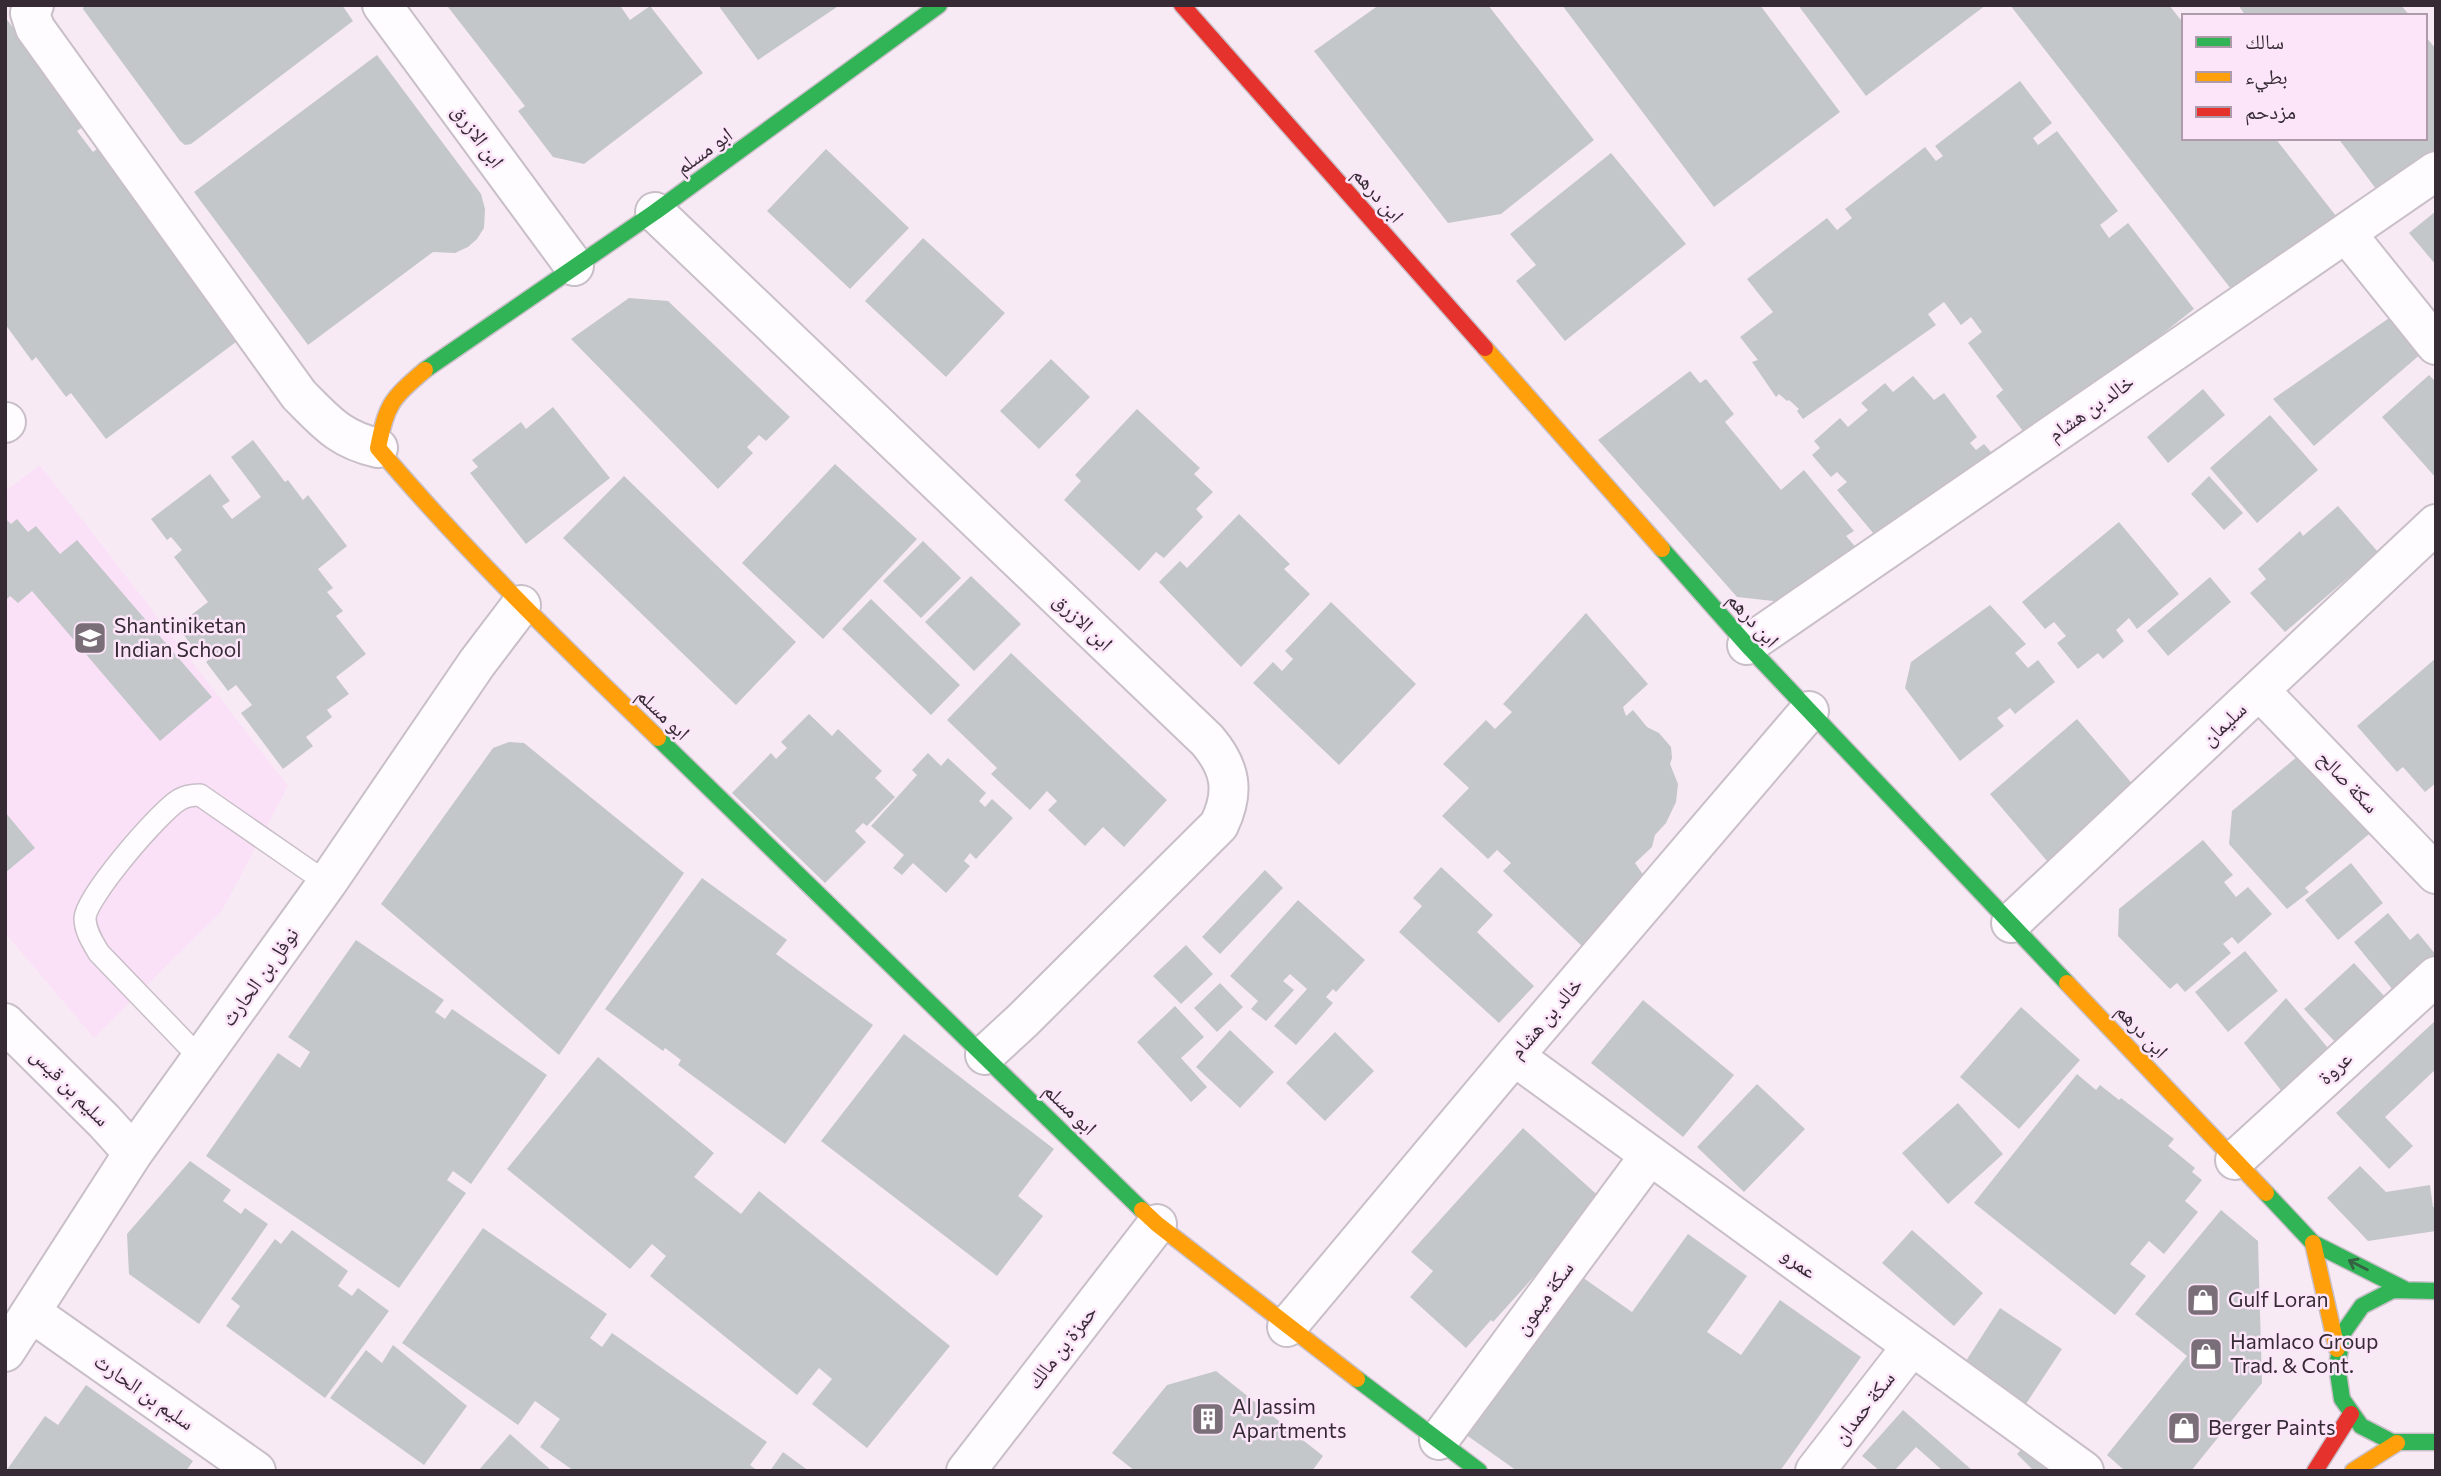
<svg xmlns="http://www.w3.org/2000/svg" width="2441" height="1476" viewBox="0 0 2441 1476" font-family="Commissioner,'Noto Naskh Arabic',sans-serif">
<style>
.built{fill:#fae1f7}
.building{fill:#c4c7ca}
.lines{fill:none;stroke-linecap:round;stroke-linejoin:round}
.lane-casing{stroke:#c9bfc8;stroke-width:24}
.street-casing{stroke:#c9bfc8;stroke-width:42}
.fast-casing{stroke:#c9bfc8;stroke-width:19}
.slow-casing{stroke:#c9bfc8;stroke-width:19}
.jam-casing{stroke:#c9bfc8;stroke-width:19}
.lane{stroke:#fefcfe;stroke-width:21}
.street{stroke:#fefcfe;stroke-width:38}
.fast{stroke:#30b455;stroke-width:16}
.slow{stroke:#ff9f0a;stroke-width:16}
.jam{stroke:#e5322d;stroke-width:16}
.oneway{stroke:#346242}
.labels{text-anchor:middle;stroke-width:5;stroke-linejoin:round;paint-order:stroke}
.street-label{font-size:21px;fill:#362b35;stroke:#fce5f9}
.poi-label{font-size:21px;fill:#362b35;stroke:#fce5f9;text-anchor:start}
</style>
<rect width="100%" height="100%" fill="#f7eaf5"/>
<!-- built -->
<path class="built" d="M40,465L288,786L222,911L94,1038L5,933V491Z"/>
<!-- building -->
<path class="building" d="M84,5H342L353,21L191,144L185,145L180,141L83,9Z
M451,5H623L621,7L630,20L650,6L703,73L584,164L553,157L518,111L525,106L448,7Z
M718,5H840L758,60Z
M1379,5H1488L1594,140L1501,214L1448,223L1314,51Z
M1562,5H1760L1840,112L1714,207Z
M1798,5H1986L1866,96Z
M2010,5H2169L2184,24V138H2275L2336,216L2238,298Z
M2238,5H2401L2410,16H2246Z
M5,17L86,125L77,131L93,152L102,145L244,336L106,439L71,393L66,397L36,357L32,361L5,324Z
M2425,36L2436,49V154L2382,197L2338,138H2425Z
M377,55L481,194L485,209L484,228L477,239L468,247L455,253L433,252L308,345L194,192Z
M2020,81L2052,123L2033,138L2038,145L2057,131L2118,211L2100,225L2109,238L2128,223L2194,309L2151,343L2159,355L2029,439L1996,396L2003,390L1968,343L1982,332L1971,317L1961,325L1944,302L1928,314L1936,325L1803,419L1797,411L1799,409L1789,400L1787,401L1779,394L1776,397L1752,362L1758,360L1740,337L1773,312L1747,279L1827,218L1837,230L1852,218L1845,209L1925,147L1936,161L1943,156L1935,146Z
M826,149L909,228L850,289L767,211Z
M1611,153L1686,244L1565,341L1516,281L1536,265L1510,234Z
M2436,211V265L2409,233Z
M923,238L1005,313L946,377L865,301Z
M629,298L668,301L790,417L766,441L759,435L747,447L753,453L718,489L571,339Z
M2392,316L2422,353L2314,446L2273,399Z
M1051,359L1090,397L1039,449L1000,411Z
M1690,371L1700,383L1706,379L1734,414L1725,422L1781,490L1804,470L1854,531L1846,536L1866,559L1799,604L1737,597L1598,440Z
M2429,375L2436,382V478L2382,417Z
M1913,376L1934,400L1944,393L1977,437L1970,443L1976,450L1984,444L1999,461L1884,546L1837,490L1847,482L1837,472L1831,477L1812,455L1820,448L1814,441L1840,418L1848,427L1868,410L1861,403L1885,383L1893,392Z
M2203,389L2225,415L2168,463L2147,437Z
M553,407L610,478L526,544L470,473L478,467L472,460L521,422L526,429Z
M1137,409L1200,468L1194,474L1213,492L1196,509L1203,517L1164,558L1156,552L1139,571L1064,500L1081,481L1075,475Z
M2270,415L2318,470L2257,523L2210,468Z
M253,440L285,482L288,480L303,500L308,495L347,546L318,569L333,588L327,592L343,611L336,616L366,654L336,677L349,694L327,710L332,717L306,737L313,746L283,769L241,713L252,705L236,685L228,691L206,662L210,658L200,646L195,650L177,626L208,602L174,557L182,550L171,537L167,540L151,519L210,474L230,501L222,506L232,519L261,497L231,457Z
M835,464L917,539L823,639L742,563Z
M624,476L796,642L736,705L563,538Z
M2209,476L2243,513L2224,530L2191,494Z
M2338,506L2378,552L2285,632L2250,593L2266,579L2258,569L2300,531L2303,536Z
M1239,514L1290,564L1284,569L1310,594L1241,667L1159,582L1180,561L1187,568Z
M5,518L11,524L17,519L28,532L36,526L60,554L77,540L212,697L160,741L32,591L18,603L10,596L5,601Z
M2119,522L2179,594L2137,629L2129,618L2116,630L2124,641L2103,659L2098,653L2078,669L2057,643L2066,636L2054,622L2045,629L2022,602Z
M923,541L961,578L921,618L883,581Z
M971,576L1021,624L974,671L925,622Z
M2210,577L2231,602L2168,656L2147,631Z
M871,599L960,685L931,715L842,629Z
M1331,602L1416,684L1339,765L1253,683L1273,662L1282,671L1293,659L1285,651Z
M1990,605L2026,644L2015,653L2028,668L2038,660L2055,682L2015,714L2010,708L1997,718L2004,726L1960,761L1905,688L1911,662Z
M1586,613L1648,684L1623,707L1626,716L1633,710L1647,727L1659,733L1671,747L1672,758L1670,764L1678,784L1676,802L1666,823L1655,835L1652,847L1635,863L1649,883L1585,949L1503,871L1511,863L1497,850L1488,859L1442,816L1469,788L1443,764L1486,720L1495,729L1512,712L1503,704Z
M1011,653L1167,800L1124,847L1103,827L1085,846L1048,810L1057,801L1047,791L1030,810L991,774L997,768L947,720Z
M2436,658V783L2425,792L2403,767L2397,772L2357,726Z
M809,714L832,736L838,729L882,771L875,778L895,797L867,826L863,823L855,831L866,842L825,883L732,793L771,753L776,759L787,748L781,742Z
M2077,719L2135,787L2047,861L1990,794Z
M509,742L524,743L684,873L559,1055L381,904L493,748Z
M2310,746L2381,824L2305,888L2309,892L2287,909L2229,844L2232,811Z
M928,753L941,766L948,758L986,793L979,801L985,807L992,799L1013,818L976,859L970,853L964,861L970,866L946,893L913,863L902,875L893,868L904,855L871,826L917,775L912,770Z
M5,812L35,848L5,873Z
M2203,840L2233,875L2224,882L2236,897L2248,887L2272,914L2238,944L2232,937L2223,944L2231,953L2185,992L2177,983L2170,989L2118,936L2119,909Z
M2351,863L2383,903L2338,940L2305,900Z
M1441,867L1493,915L1477,932L1534,986L1499,1023L1399,932L1422,906L1413,898Z
M1265,870L1283,888L1220,954L1202,937Z
M702,878L787,940L776,954L873,1025L785,1144L678,1065L681,1060L665,1048L663,1051L605,1009Z
M1298,900L1365,960L1336,992L1333,989L1326,997L1333,1003L1296,1045L1274,1026L1307,989L1290,974L1283,981L1294,990L1266,1021L1251,1009L1258,1001L1230,976Z
M2388,913L2410,940L2418,933L2436,955V964L2397,995L2354,942Z
M356,940L444,1000L435,1012L445,1019L452,1009L547,1075L471,1184L453,1171L447,1180L466,1193L399,1288L206,1156L278,1053L300,1068L310,1052L288,1037Z
M1186,945L1213,974L1181,1004L1153,976Z
M2245,951L2278,991L2228,1032L2195,992Z
M2354,963L2386,998L2337,1044L2304,1009Z
M1220,983L1243,1007L1217,1032L1194,1008Z
M2286,998L2328,1048L2283,1093L2244,1043Z
M1643,1000L1734,1075L1683,1137L1591,1063Z
M1175,1006L1204,1037L1181,1058L1207,1087L1191,1102L1137,1042Z
M2021,1007L2080,1060L2019,1129L1960,1077Z
M2436,1020V1069L2385,1117L2413,1146L2389,1169L2336,1113Z
M1230,1030L1274,1072L1240,1108L1196,1067Z
M1335,1032L1374,1071L1325,1121L1286,1083Z
M904,1034L1054,1149L1018,1196L1043,1216L997,1276L821,1141Z
M598,1057L714,1153L694,1177L741,1214L759,1191L950,1346L867,1448L812,1404L832,1379L819,1368L797,1395L650,1276L666,1256L652,1244L630,1269L507,1169Z
M2077,1074L2096,1090L2100,1085L2119,1100L2121,1098L2174,1139L2168,1146L2195,1168L2192,1172L2202,1180L2185,1201L2198,1212L2164,1254L2149,1241L2130,1264L2146,1276L2115,1315L1974,1203Z
M1757,1084L1805,1129L1744,1192L1697,1147Z
M1958,1103L2003,1154L1948,1204L1902,1153Z
M1523,1128L1603,1200L1493,1322L1491,1320L1466,1348L1410,1297L1433,1271L1411,1252Z
M190,1161L231,1190L223,1201L241,1214L245,1208L268,1224L199,1324L129,1274L127,1234Z
M2360,1166L2386,1192L2430,1185L2433,1207H2436V1231L2368,1241L2327,1198Z
M2221,1210L2258,1241L2262,1383L2191,1471H2125L2107,1455L2187,1356L2135,1314Z
M483,1228L607,1314L590,1338L602,1347L612,1333L767,1442L750,1465L758,1471H574L540,1447L560,1419L535,1401L518,1425L402,1343Z
M292,1230L348,1271L338,1286L352,1296L358,1288L389,1311L325,1398L226,1326L240,1306L231,1299L275,1239L281,1244Z
M1912,1230L1983,1293L1954,1326L1882,1263Z
M1688,1234L1747,1276L1707,1332L1741,1355L1780,1300L1861,1357L1780,1471H1517L1458,1429L1572,1270L1632,1312Z
M2000,1308L2062,1349L2026,1404L1964,1364Z
M393,1345L467,1406L424,1465L330,1398L366,1350L382,1363Z
M1216,1371L1323,1456L1312,1471H1135L1112,1453L1167,1385Z
M86,1385L193,1461L186,1471H6L45,1416L58,1425Z
M1903,1410L1973,1471H1943L1916,1447L1894,1471H1880L1862,1456Z
M510,1434L552,1471H478Z
M2030,1440L2061,1471H2034L2017,1454Z
M783,1452L809,1471H770Z"/>
<g class="lines">
<defs>
<path id="lane" d="M201,1059L99,953C93,943 85,931 85,918C86,897 159,812 179,800C185,796 192,795 200,795L327,883"/>
<path id="street" d="M34,5L30,13L35,28L299,395C326,422 339,439 378,448
M382,5L574,266
M655,212L1207,740C1231,768 1235,792 1219,825L1022,1021L985,1055
M2346,233L2436,345
M5,423L6,422
M1747,645L2436,171
M2260,691L2436,874
M2011,923L2436,524
M5,1023L104,1121L133,1153
M1514,1056L2084,1471
M2235,1160L2436,976
M32,1313L256,1471
M1287,1327L1514,1056L1809,711
M5,1352L133,1153L327,883L477,663L521,605
M1439,1440L1650,1155
M966,1471L1157,1224
M1815,1471L1912,1346"/>
<path id="fast" d="M425,370L655,212L939,5
M1662,549L1747,645L2067,983
M658,738L1142,1210
M2266,1193L2313,1243L2404,1289
M2436,1291L2393,1290L2362,1306L2343,1333L2337,1366L2342,1399L2361,1426L2392,1442H2436
M1357,1379L1479,1471"/>
<path id="slow" d="M1485,348L1662,549
M425,370C390,400 387,404 378,448C465,551 561,644 658,738
M2067,983L2266,1193
M1142,1210L1157,1224L1357,1379
M2313,1243L2337,1349
M2353,1471L2397,1443"/>
<path id="jam" d="M1182,5L1485,348
M2315,1471L2351,1414"/>
</defs>
<!-- lane casing -->
<use href="#lane" class="lane-casing"/>
<!-- street casing -->
<use href="#street" class="street-casing"/>
<!-- fast casing -->
<use href="#fast" class="fast-casing"/>
<!-- slow casing -->
<use href="#slow" class="slow-casing"/>
<!-- jam casing -->
<use href="#jam" class="jam-casing"/>
<!-- lane -->
<use href="#lane" class="lane"/>
<!-- street -->
<use href="#street" class="street"/>
<!-- fast -->
<use href="#fast" class="fast"/>
<!-- slow -->
<use href="#slow" class="slow"/>
<!-- jam -->
<use href="#jam" class="jam"/>
</g>
<!-- one-way arrows -->
<defs><path id="oneway-shaft" d="M-6 0H5M1.5-3L5.5 0L1.5 3" fill="none" stroke-width="1.6" stroke-linecap="round" stroke-linejoin="round" transform="scale(1.75)"/></defs>
<use class="oneway" href="#oneway-shaft" transform="translate(2358 1265) rotate(-153)"/>
<!-- icons -->
<defs>
<symbol id="school-square" viewBox="-11 -11 22 22"><rect x="-9" y="-9" width="18" height="18" rx="4" fill="#7a6e78" stroke="#fce5f9"/><path d="M0-5L7-2L0 1L-7-2ZM-4 1L0 2.5L4 1V4Q0 6-4 4Z" fill="#fff"/></symbol>
<symbol id="shop-square" viewBox="-11 -11 22 22"><rect x="-9" y="-9" width="18" height="18" rx="4" fill="#7a6e78" stroke="#fce5f9"/><path d="M-5-2.5h2.3a2.7 3.5 0 0 1 5.4 0H5L5.5 6h-11ZM-1.5-2.5h3a1.5 2.3 0 0 0-3 0Z" fill="#fff"/></symbol>
<symbol id="building-square" viewBox="-11 -11 22 22"><rect x="-9" y="-9" width="18" height="18" rx="4" fill="#7a6e78" stroke="#fce5f9"/><path d="M-4-6H4V6H1V3H-1V6H-4ZM-2.5-4.3h1.7v1.8h-1.7ZM.8-4.3h1.7v1.8H.8ZM-2.5-1h1.7V.8h-1.7ZM.8-1h1.7V.8H.8Z" fill="#fff"/></symbol>
</defs>
<g fill-rule="evenodd">
<use href="#school-square" x="71" y="619" width="38" height="38"/>
<use href="#shop-square" x="2184" y="1281" width="38" height="38"/>
<use href="#shop-square" x="2187" y="1335" width="38" height="38"/>
<use href="#building-square" x="1189" y="1400" width="38" height="38"/>
<use href="#shop-square" x="2165" y="1409" width="38" height="38"/>
</g>
<g class="labels">
<!-- street labels -->
<g class="street-label">
<text transform="translate(478 136) rotate(54)" y="7">ابن الازرق</text>
<text transform="translate(704 151) rotate(-36)" y="7">ابو مسلم</text>
<text transform="translate(1378 195) rotate(49)" y="7">ابن درهم</text>
<text transform="translate(2091 408) rotate(-35)" y="7">خالد بن هشام</text>
<text transform="translate(1753 620) rotate(48)" y="7">ابن درهم</text>
<text transform="translate(1083 622) rotate(44)" y="7">ابن الازرق</text>
<text transform="translate(663 714) rotate(44)" y="7">ابو مسلم</text>
<text transform="translate(2224 724) rotate(-43)" y="7">سليمان</text>
<text transform="translate(2348 782) rotate(46)" y="7">سكة صالح</text>
<text transform="translate(260 977) rotate(-54)" y="7">نوفل بن الحارث</text>
<text transform="translate(1546 1018) rotate(-49)" y="7">خالد بن هشام</text>
<text transform="translate(2142 1031) rotate(47)" y="7">ابن درهم</text>
<text transform="translate(2335 1068) rotate(-43)" y="7">عروة</text>
<text transform="translate(70 1087) rotate(45)" y="7">سليم بن قيس</text>
<text transform="translate(1070 1109) rotate(44)" y="7">ابو مسلم</text>
<text transform="translate(1799 1263) rotate(36)" y="7">عمرو</text>
<text transform="translate(1544 1298) rotate(-54)" y="7">سكة ميمون</text>
<text transform="translate(1062 1347) rotate(-52)" y="7">حمزة بن مالك</text>
<text transform="translate(144 1392) rotate(35)" y="7">سليم بن الحارث</text>
<text transform="translate(1864 1408) rotate(-52)" y="7">سكة حمدان</text>
</g>
<!-- poi labels -->
<g class="poi-label">
<text x="114" y="633">Shantiniketan<tspan x="114" dy="24">Indian School</tspan></text>
<text x="2228" y="1307">Gulf Loran</text>
<text x="2230" y="1349">Hamlaco Group<tspan x="2230" dy="24">Trad. &amp; Cont.</tspan></text>
<text x="1232" y="1414">Al Jassim<tspan x="1232" dy="24">Apartments</tspan></text>
<text x="2208" y="1435">Berger Paints</text>
</g>
</g>
<!-- border -->
<rect width="2441" height="1476" fill="none" stroke="#362b35" stroke-width="14"/>
<!-- legend -->
<rect x="2182" y="14" width="245" height="126" fill="#fce5f9" stroke="#ad9bab" stroke-width="2"/>
<rect x="2196" y="37" width="35" height="10" fill="#30b455" stroke="#ad9bab" stroke-width="2"/>
<text x="2245" y="49" font-size="21" fill="#362b35">سالك</text>
<rect x="2196" y="72" width="35" height="10" fill="#ff9f0a" stroke="#ad9bab" stroke-width="2"/>
<text x="2245" y="84" font-size="21" fill="#362b35">بطيء</text>
<rect x="2196" y="107" width="35" height="10" fill="#e5322d" stroke="#ad9bab" stroke-width="2"/>
<text x="2245" y="119" font-size="21" fill="#362b35">مزدحم</text>
</svg>
